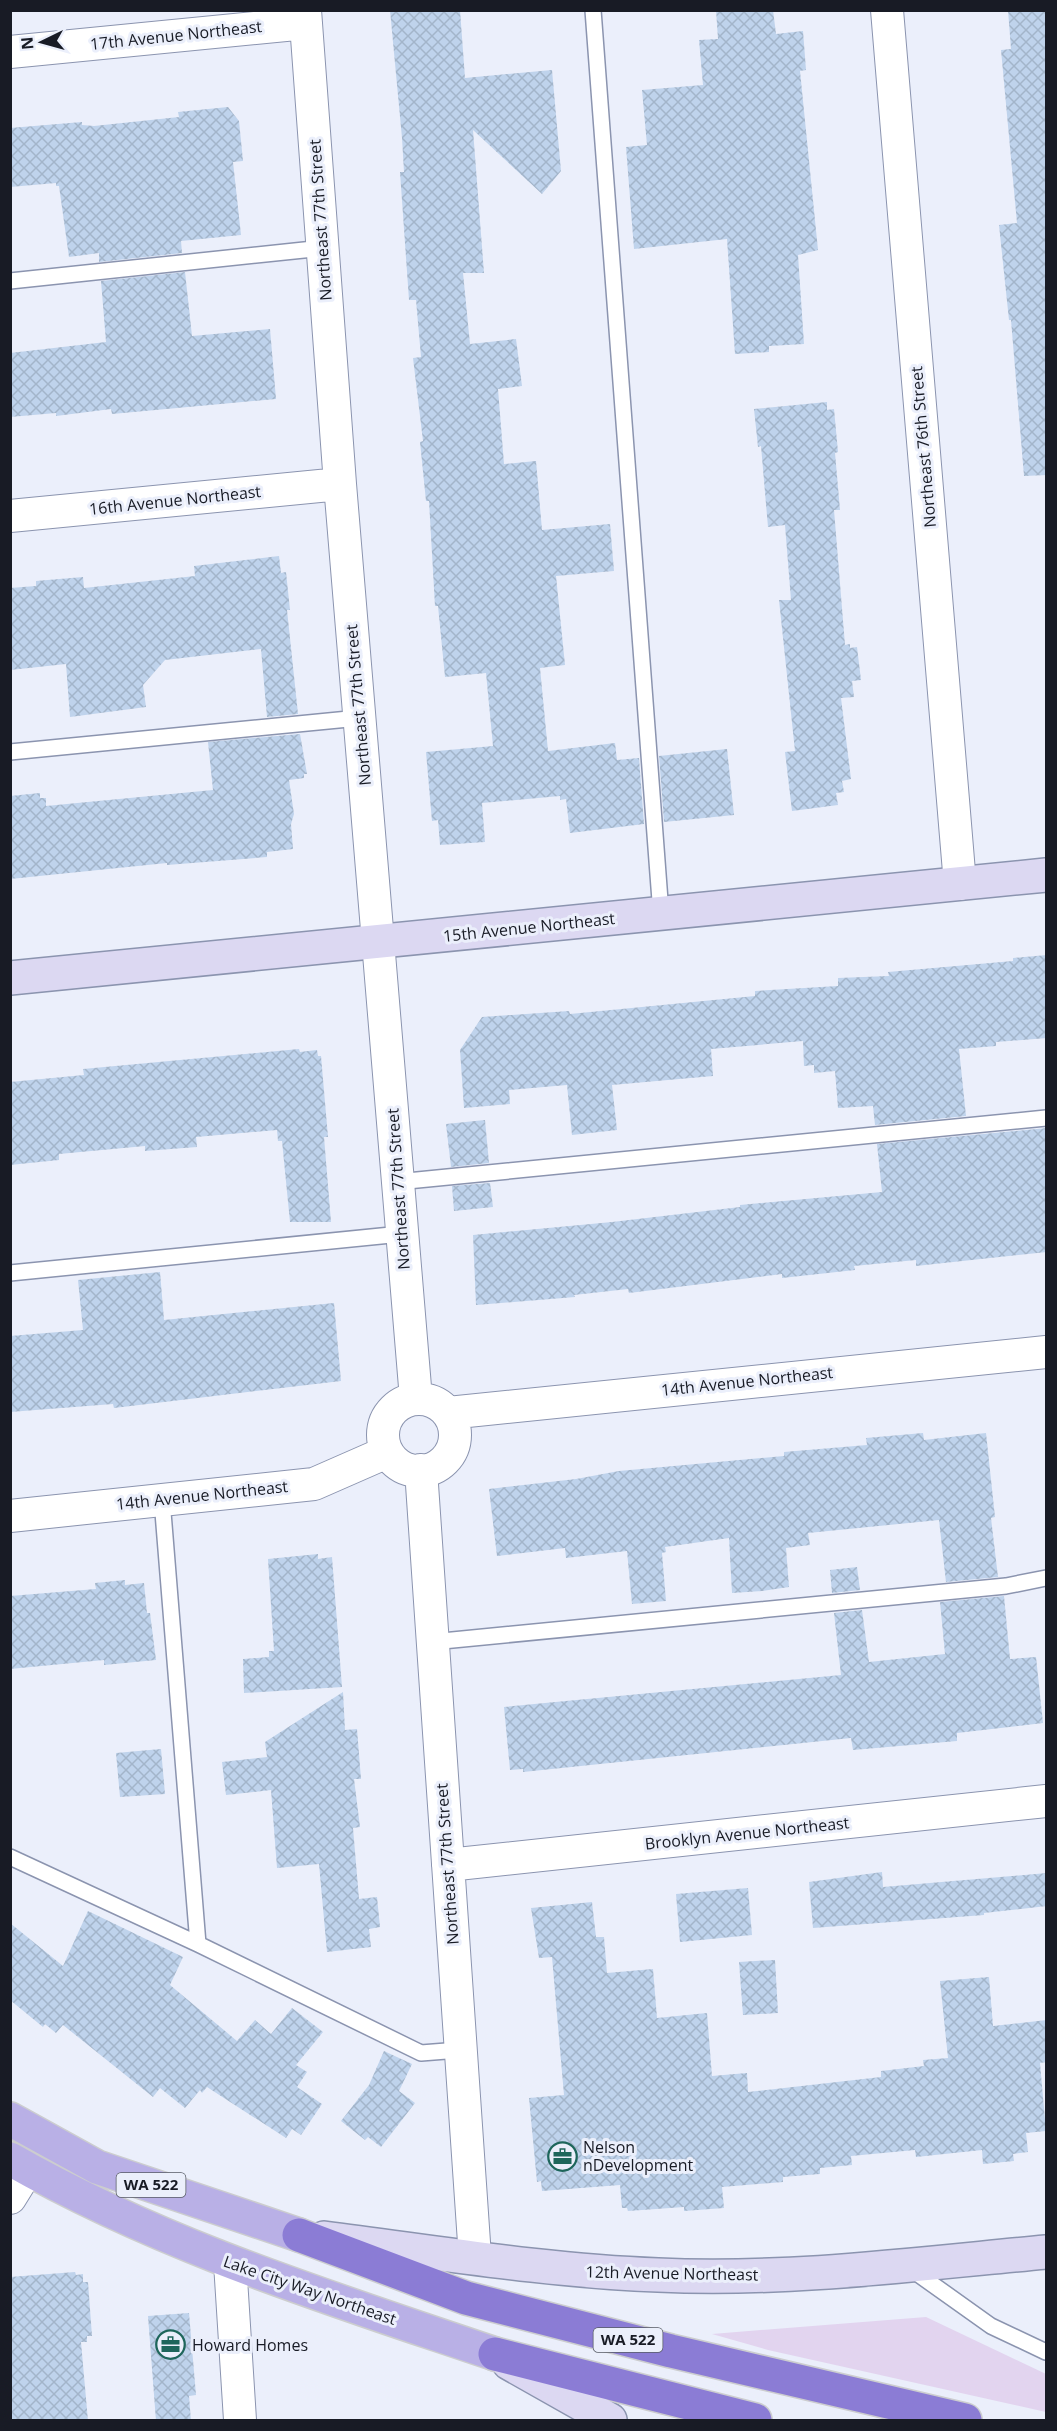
<svg xmlns="http://www.w3.org/2000/svg" width="1057" height="2431" viewBox="0 0 1057 2431" font-family="'Open Sans',sans-serif">
<style>
.green{fill:#e2d4ef}
.building{fill:url(#building-cross-hatch)}
.lines{fill:none;stroke-linecap:round;stroke-linejoin:round}
.lane-casing{stroke:#8b94af;stroke-width:18}
.street-casing{stroke:#8b94af;stroke-width:34}
.secondary-casing{stroke:#8b94af;stroke-width:36}
.primary-casing{stroke:#cccdcf;stroke-width:36}
.highway-casing{stroke:#cccdcf;stroke-width:36}
.lane{stroke:#fff;stroke-width:15}
.street{stroke:#fff;stroke-width:32}
.secondary{stroke:#dcd8f2;stroke-width:33}
.primary{stroke:#b9b0e6;stroke-width:33}
.highway{stroke:#8b7cd5;stroke-width:33}
.labels{text-anchor:middle;stroke-width:6;stroke-linejoin:round;paint-order:stroke}
.shield{fill:#ebeffb;stroke:#575b65;stroke-width:1.5}
.shield-label{font-size:15px;font-weight:bold;fill:#181b25}
.street-label{font-size:16px;fill:#181b25;stroke:#ebeffb}
.poi-label{font-size:16px;fill:#181b25;stroke:#ebeffb;text-anchor:start}
</style>
<defs>
<pattern id="building-cross-hatch" width="8" height="8" patternUnits="userSpaceOnUse" patternTransform="scale(1.5)"><rect width="8" height="8" fill="#bfd3ec"/><path d="M0 0l8 8M0 8l8-8" fill="none" stroke="#a3b5ca"/></pattern>
</defs>
<rect width="100%" height="100%" fill="#ebeffb"/>
<!-- green -->
<path class="green" d="M926,2317L1046,2374V2412L768,2350L712,2334Z"/>
<!-- building -->
<path class="building" d="M390,10H460L465,78L552,70L561,171L542,194L473,130L484,273H463L470,344L516,339L522,386L498,389L504,464L536,461L542,530L610,524L614,571L556,576L565,665L540,668L548,751L615,743L617,760L639,758L644,824L570,833L566,799L560,800V796L482,803L485,842L440,845L438,820L432,821L426,752L493,746L486,673L445,677L438,606H435L429,501H426L420,442L423,441L413,358L421,357L416,300H409L400,172H404L402,138Z
M716,10H773L776,34L803,31L806,70L800,71L818,250L798,255L804,344L769,346V352L735,354L727,239L634,249L626,147L647,145L642,90L703,85L699,40L718,39Z
M1008,10H1047V475L1024,476L1011,320H1009L999,225L1017,223L1001,50L1011,49Z
M228,107L239,121L243,161L233,162L241,235L181,241L182,253L99,262V253L69,257L59,186H56V183L10,187V128L82,122V125L94,126L179,117L178,112Z
M185,272L192,336L270,329L276,399L112,414L111,409L56,416V413L10,417V353L106,342L101,281Z
M827,402V410L834,409L838,452L835,453L840,510H834L845,645L850,644V648L857,647L861,680L852,681L854,697L841,698L851,779L842,781L844,792L836,793L838,805L792,811L785,752L795,751L779,600H791L785,525L768,527L761,446L758,447L754,409Z
M279,556L281,573L286,572L290,610H287L298,714L267,717L261,649L165,660L143,685L146,707L70,717L66,664L10,670V588L36,586V581L83,577L84,588L195,576L194,566Z
M300,734L307,774H304V778L289,780L294,814L291,824L293,849L267,852V857L167,865V863L10,879V796L40,793V798H46V806L213,790L208,742Z
M727,749L734,815L664,822L659,756Z
M1047,955V1038L996,1042V1046L959,1049L966,1116L875,1125L873,1106L838,1108L835,1071L814,1073V1065L804,1066L803,1041L711,1049L713,1076L612,1085L617,1130L572,1135L567,1085L509,1090L510,1104L464,1108L460,1050L482,1017L569,1011L570,1014L755,996V991L838,986V978L889,976L888,972L1013,961V958Z
M299,1049L300,1052L317,1050L318,1056H321L328,1137H324L331,1222H290L282,1141H278L277,1130L196,1137L197,1147L145,1151V1146L59,1154V1160L10,1165V1082L84,1075L83,1069Z
M485,1120L489,1163L451,1167L446,1124Z
M1047,1128V1252L916,1266V1260L854,1266L855,1270L782,1278V1274L629,1293L628,1289L574,1295L575,1297L476,1305L473,1235L612,1222L740,1207V1205L882,1192L877,1144Z
M490,1183L493,1207L454,1211L452,1186Z
M160,1272L164,1320L334,1303L341,1381L114,1408L113,1404L10,1412V1336L83,1330L78,1280Z
M923,1433L924,1440L986,1433L995,1517L991,1518L998,1577L946,1582L939,1520L808,1533L810,1545L786,1548L789,1587L762,1591L732,1593L729,1538L665,1547L666,1552L662,1553L666,1601L632,1604L627,1551L566,1558L565,1548L497,1556L489,1489L576,1479L619,1471L784,1456V1452L867,1445L866,1438Z
M318,1554V1559L332,1557L342,1687L244,1693L243,1659L269,1657V1651H274L268,1559Z
M857,1567L860,1590L832,1593L830,1570Z
M125,1580V1585L144,1583L147,1613H150L156,1660L104,1665V1660L10,1669V1596L96,1589L95,1583Z
M1004,1596L1010,1659L1036,1657L1043,1723L957,1733V1741L853,1750L851,1738L523,1772V1769L510,1770L504,1707L841,1675L834,1613L862,1610L869,1662L945,1654L940,1602Z
M343,1692L345,1730L357,1729L361,1779H354L360,1827L353,1828L359,1899L377,1897L380,1927L369,1929L371,1947L327,1952L319,1864L277,1868L271,1790L226,1795L222,1762L267,1757L265,1742Z
M161,1749L165,1794L120,1797L116,1753Z
M882,1872L883,1887L1047,1873V1906L984,1913V1915L813,1928L809,1882Z
M748,1888L752,1935L680,1942L676,1894Z
M592,1902L596,1937H604L607,1973L653,1969L657,2018L707,2013L712,2076L747,2073L748,2092L881,2077V2071L924,2066L923,2060L948,2058L940,1981L989,1977L993,2026L1047,2020V2062L1040,2063L1046,2131L1026,2133L1028,2152L1013,2154L1014,2161L983,2164L982,2150L916,2157L915,2150L851,2156L852,2165L820,2168V2174L783,2177V2182L722,2187L724,2208L684,2211V2207L628,2211L627,2208H622L620,2185L542,2191L541,2181L537,2182L529,2098L564,2095L552,1957L539,1958L531,1908Z
M88,1911L183,1957L170,1985L237,2041L255,2020L271,2034L292,2008L323,2032L296,2065L307,2072L297,2087L322,2104L301,2135L292,2129L286,2138L207,2087L202,2093L200,2090L185,2108L160,2088L153,2097L63,2025L56,2033L45,2024L43,2027L10,2000V1923L63,1966Z
M775,1960L778,2013L743,2015L739,1962Z
M384,2051L412,2064L399,2091L415,2103L381,2147L368,2137L365,2140L341,2121L369,2085Z
M75,2272L76,2275L83,2274V2282H88L92,2336H87V2342H81L88,2421H10V2277Z
M189,2313L196,2395L189,2396L191,2421H156L148,2316Z"/>
<g class="lines">
<defs>
<path id="lane" d="M593,10L661,914
M10,281L323,248
M10,752L359,718
M397,1182L1046,1118
M10,1273L401,1234
M162,1500L198,1944
M432,1642L1006,1586L1046,1578
M10,1857L198,1944L421,2053L459,2050
M911,2269L991,2326L1046,2352"/>
<path id="street" d="M305,10L340,484L416,1399
M887,10L960,884
M10,52L306,23
M10,516L340,484
M383 1435a36 36 0 1 1 72 0a36 36 0 1 1-72 0Z
M448,1413L1046,1352
M421,1470L475,2257
M10,1516L314,1484L387,1452
M448,1865L1046,1801
M10,2198L28,2169
M230,2263L240,2420"/>
<path id="secondary" d="M10,978L1046,875
M324,2238C435,2252 546,2271 658,2275C787,2281 918,2264 1046,2252
M509,2363L610,2420"/>
<path id="primary" d="M10,2119L97,2167L299,2235
M10,2159C162,2246 330,2298 495,2354"/>
<path id="highway" d="M299,2235L466,2298L671,2351L965,2420
M495,2354L755,2420"/>
</defs>
<!-- lane casing -->
<use href="#lane" class="lane-casing"/>
<!-- street casing -->
<use href="#street" class="street-casing"/>
<!-- secondary casing -->
<use href="#secondary" class="secondary-casing"/>
<!-- primary casing -->
<use href="#primary" class="primary-casing"/>
<!-- highway casing -->
<use href="#highway" class="highway-casing"/>
<!-- lane -->
<use href="#lane" class="lane"/>
<!-- street -->
<use href="#street" class="street"/>
<!-- secondary -->
<use href="#secondary" class="secondary"/>
<!-- primary -->
<use href="#primary" class="primary"/>
<!-- highway -->
<use href="#highway" class="highway"/>
</g>
<!-- icons -->
<defs>
<symbol id="office-ring" viewBox="-11 -11 22 22"><circle r="9.5" fill="#ebeffb" stroke="#1e665b" stroke-width="1.5"/><path d="M-6-3h4V-5.5h4V-3h4V5H-6ZM-1-4.5V-3h2v-1.5ZM-6 0V1H6V0Z" fill="#1e665b"/></symbol>
</defs>
<g fill-rule="evenodd">
<use href="#office-ring" x="546" y="2140" width="33" height="33"/>
<use href="#office-ring" x="154" y="2328" width="33" height="33"/>
</g>
<g class="labels">
<!-- shield labels -->
<g class="shield">
<rect x="116.5" y="2173" width="69" height="24" rx="4.5"/>
<rect x="593.5" y="2328" width="69" height="24" rx="4.5"/>
</g>
<g class="shield-label">
<text x="151" y="2190">WA 522</text>
<text x="628" y="2345">WA 522</text>
</g>
<!-- street labels -->
<g class="street-label">
<text transform="translate(176 35) rotate(-6)" y="6">17th Avenue Northeast</text>
<text transform="translate(320 220) rotate(-94)" y="6">Northeast 77th Street</text>
<text transform="translate(923 447) rotate(-95)" y="6">Northeast 76th Street</text>
<text transform="translate(175 500) rotate(-6)" y="6">16th Avenue Northeast</text>
<text transform="translate(358 705) rotate(-95)" y="6">Northeast 77th Street</text>
<text transform="translate(529 927) rotate(-6)" y="6">15th Avenue Northeast</text>
<text transform="translate(398 1189) rotate(-94)" y="6">Northeast 77th Street</text>
<text transform="translate(747 1381) rotate(-6)" y="6">14th Avenue Northeast</text>
<text transform="translate(202 1495) rotate(-6)" y="6">14th Avenue Northeast</text>
<text transform="translate(747 1833) rotate(-6)" y="6">Brooklyn Avenue Northeast</text>
<text transform="translate(447 1864) rotate(-94)" y="6">Northeast 77th Street</text>
<text transform="translate(672 2273) rotate(1)" y="6">12th Avenue Northeast</text>
<text transform="translate(310 2290) rotate(19)" y="6">Lake City Way Northeast</text>
</g>
<!-- poi labels -->
<g class="poi-label">
<text x="583" y="2153">Nelson<tspan x="583" dy="18">nDevelopment</tspan></text>
<text x="192" y="2351">Howard Homes</text>
</g>
</g>
<!-- border -->
<rect width="1057" height="2431" fill="none" stroke="#181b25" stroke-width="24"/>
<!-- north arrow -->
<g transform="translate(42 42) rotate(265)" stroke="#ebeffb" stroke-width="4.5" paint-order="stroke">
<path d="M0-4.5L10 22L0 15L-10 22Z" fill="#181b25"/>
<text y="-9" font-size="16" font-weight="bold" text-anchor="middle" fill="#181b25">N</text>
</g>
</svg>
